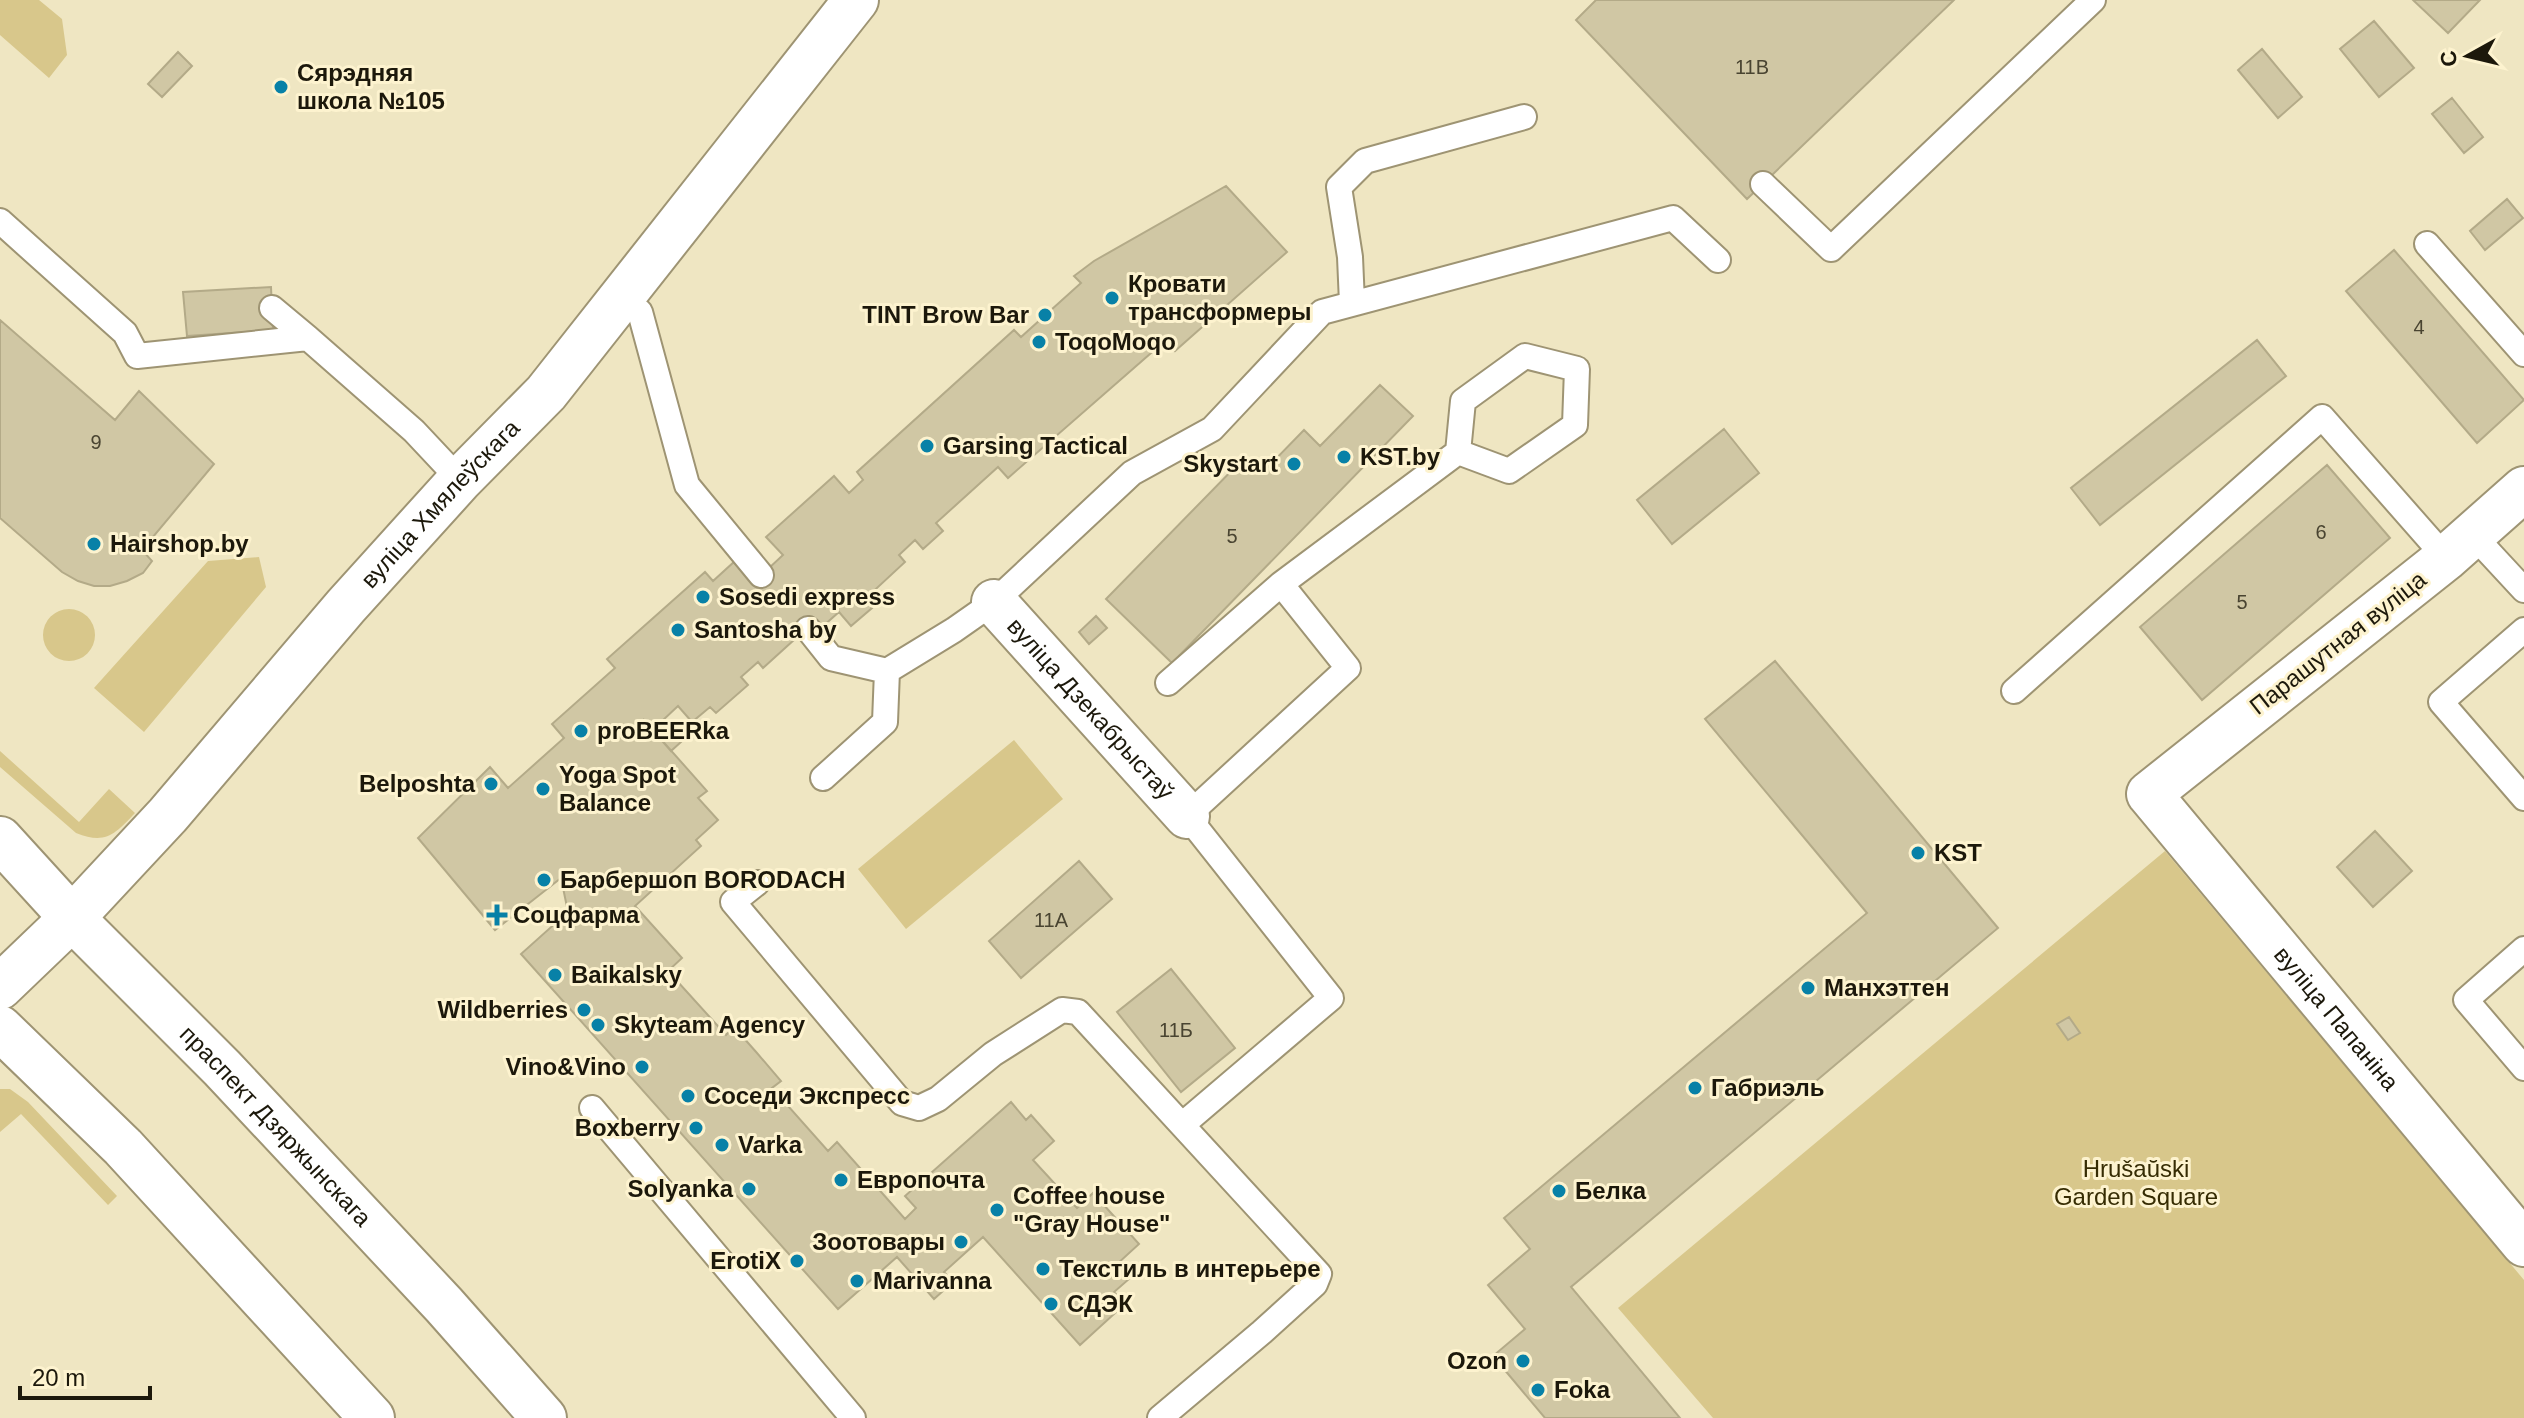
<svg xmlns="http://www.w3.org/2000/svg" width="2524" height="1418" viewBox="0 0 2524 1418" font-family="Helvetica,sans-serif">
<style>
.green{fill:#d8c78b}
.building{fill:#d0c7a4;stroke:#b3aa88;stroke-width:2}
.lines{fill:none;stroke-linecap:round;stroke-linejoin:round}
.service-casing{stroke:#9e9473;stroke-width:28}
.minor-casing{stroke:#9e9473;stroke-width:48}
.primary-casing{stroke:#9e9473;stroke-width:48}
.service{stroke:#fff;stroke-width:24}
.minor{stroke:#fff;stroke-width:44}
.primary{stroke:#fff;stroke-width:44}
.poi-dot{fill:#0881a7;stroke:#fdf3cf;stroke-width:3}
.labels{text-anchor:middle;stroke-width:6;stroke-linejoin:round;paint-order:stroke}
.number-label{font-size:20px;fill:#494431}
.poi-label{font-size:24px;font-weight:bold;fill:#1c180b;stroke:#fdf3cf;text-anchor:start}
.street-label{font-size:24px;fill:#1c180b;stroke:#fdf3cf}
.park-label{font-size:24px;fill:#362c03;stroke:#fdf3cf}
</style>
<rect width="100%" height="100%" fill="#efe6c2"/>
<!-- green -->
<path class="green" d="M0,0H39L62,19L67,55L49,78L0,35Z
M259,557L266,587L144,732L94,688L208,561Z
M43 635a26 26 0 1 1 52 0a26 26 0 1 1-52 0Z
M1014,740L1063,799L906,929L858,869Z
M0,751L79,822L109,789L135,813C115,834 106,845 76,833L0,767Z
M2165,851L2524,1280V1418H1713L1618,1308Z
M0,1089H10L28,1102L117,1196L108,1205L21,1114L0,1132Z"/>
<!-- building -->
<path class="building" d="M1596,0H1954L1747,199L1576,20Z
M2413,0H2480L2448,33Z
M2374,21L2414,68L2379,97L2340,49Z
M2262,49L2302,97L2278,118L2238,70Z
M178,52L192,66L162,97L148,84Z
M2452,98L2483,137L2464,153L2432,114Z
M1226,186L1287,252L1175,351L1166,340L1008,478L998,467L936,523L943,531L923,549L915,540L899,555L905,562L865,599L872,608L851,626L839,612L822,627L816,620L763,668L758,662L741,677L748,685L716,713L710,707L692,722L678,706L662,721L681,742L671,751L643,719L707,791L698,798L718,820L696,840L701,846L635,906L682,958L668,971L726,1035L734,1027L757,1053L781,1081L772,1088L828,1151L837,1142L905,1219L916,1208L905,1196L1011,1102L1026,1120L1031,1115L1054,1141L1033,1160L1077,1208L1093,1193L1139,1244L1116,1265L1129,1279L1114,1292L1125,1304L1080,1345L983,1237L944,1272L953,1282L934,1299L897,1257L838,1309L521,954L568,912L561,878L495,930L418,838L490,767L508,788L564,738L552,724L615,668L607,659L705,572L713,581L735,561L754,582L783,555L766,537L834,476L849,493L863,480L857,472L1014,330L1021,337L1081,283L1074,276L1094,261Z
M2507,199L2523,218L2485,250L2470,231Z
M2394,250L2524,400L2477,443L2346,291Z
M271,287L273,330L187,336L183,292Z
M0,320L115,420L139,391L214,464L142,550L152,561L143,573L127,581L110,586H94L78,581L62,572L0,518Z
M2257,340L2286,376L2100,525L2071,488Z
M1380,385L1413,416L1172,663L1106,599L1245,457L1262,473L1304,430L1320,446Z
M1724,429L1759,473L1672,544L1637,500Z
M2327,465L2390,538L2202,700L2140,627Z
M1096,616L1107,628L1089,644L1079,632Z
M1775,661L1998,928L1571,1287L1680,1418H1545L1493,1356L1525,1329L1488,1285L1530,1249L1504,1218L1867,913L1705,719Z
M2375,831L2412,871L2373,907L2337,867Z
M1079,861L1112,899L1021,978L989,941Z
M1171,969L1235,1048L1181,1092L1117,1012Z
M2069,1017L2080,1033L2068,1040L2057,1024Z"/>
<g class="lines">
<defs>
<path id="service" d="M1763,184L1831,249L2093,0
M0,221L125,333L137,356L308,338L414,431L460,480
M2427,244L2524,354
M621,296L640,312L687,485L761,575
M1352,303L1350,257L1339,187L1365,161L1524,117
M272,308L308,338
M2473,535L2524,590
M1281,584L1458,452L1463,401L1525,356L1577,369L1575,425L1509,471L1458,452
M808,629L831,658L887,671L954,630L994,602L1132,473L1212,429L1322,312L1673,218L1718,260
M2524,630L2441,702L2524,798
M1168,683L1281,584L1348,668L1187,816L1331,998L1182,1125
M2014,691L2322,417L2446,558
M823,778L885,722L887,671
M757,883L733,902L902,1103L919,1108L938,1099L993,1054L1062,1010L1078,1012L1319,1274L1315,1284L1262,1332L1160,1418
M2524,949L2466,1000L2524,1068
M592,1108L853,1418"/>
<g id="minor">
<path id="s1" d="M2524,489L2446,558L2149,794L2524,1244"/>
<path id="s2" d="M994,602L1187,816"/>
<path id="s3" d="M0,987L72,918L168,815L346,606L460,480L546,393L856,0"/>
</g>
<g id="primary">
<path id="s4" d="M0,839L72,918L222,1068L444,1305L544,1418"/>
<path d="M0,1028L123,1147L372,1418"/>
</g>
</defs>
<!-- service casing -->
<use href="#service" class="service-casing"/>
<!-- minor casing -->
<use href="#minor" class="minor-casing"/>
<!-- primary casing -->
<use href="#primary" class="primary-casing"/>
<!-- service -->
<use href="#service" class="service"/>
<!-- minor -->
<use href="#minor" class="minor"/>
<!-- primary -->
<use href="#primary" class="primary"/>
</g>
<!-- markers -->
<g class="poi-dot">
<circle cx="281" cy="87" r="8"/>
<circle cx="1112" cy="298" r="8"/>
<circle cx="1045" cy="315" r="8"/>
<circle cx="1039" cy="342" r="8"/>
<circle cx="927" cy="446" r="8"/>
<circle cx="1344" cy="457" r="8"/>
<circle cx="1294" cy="464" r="8"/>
<circle cx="94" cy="544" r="8"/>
<circle cx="703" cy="597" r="8"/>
<circle cx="678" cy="630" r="8"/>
<circle cx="581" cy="731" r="8"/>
<circle cx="491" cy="784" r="8"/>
<circle cx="543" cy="789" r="8"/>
<circle cx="1918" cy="853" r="8"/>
<circle cx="544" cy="880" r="8"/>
<path d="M493 903h8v8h8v8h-8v8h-8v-8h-8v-8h8z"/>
<circle cx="555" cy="975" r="8"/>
<circle cx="1808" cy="988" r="8"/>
<circle cx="584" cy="1010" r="8"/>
<circle cx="598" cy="1025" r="8"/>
<circle cx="642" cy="1067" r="8"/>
<circle cx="1695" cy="1088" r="8"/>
<circle cx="688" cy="1096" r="8"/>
<circle cx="696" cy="1128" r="8"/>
<circle cx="722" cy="1145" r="8"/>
<circle cx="841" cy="1180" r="8"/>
<circle cx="749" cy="1189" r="8"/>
<circle cx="1559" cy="1191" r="8"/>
<circle cx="997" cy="1210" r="8"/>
<circle cx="961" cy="1242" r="8"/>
<circle cx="797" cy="1261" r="8"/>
<circle cx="1043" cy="1269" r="8"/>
<circle cx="857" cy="1281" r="8"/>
<circle cx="1051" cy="1304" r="8"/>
<circle cx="1523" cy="1361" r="8"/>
<circle cx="1538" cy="1390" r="8"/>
</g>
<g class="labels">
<!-- number labels -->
<g class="number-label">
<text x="1752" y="74">11В</text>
<text x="2419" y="334">4</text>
<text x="96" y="449">9</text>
<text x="2321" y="539">6</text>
<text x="1232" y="543">5</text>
<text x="2242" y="609">5</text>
<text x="1051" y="927">11А</text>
<text x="1176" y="1037">11Б</text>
</g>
<!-- poi labels -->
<g class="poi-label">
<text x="297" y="81">Сярэдняя<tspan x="297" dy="28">школа №105</tspan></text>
<text x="1128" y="292">Кровати<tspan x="1128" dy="28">трансформеры</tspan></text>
<text x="1029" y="323" text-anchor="end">TINT Brow Bar</text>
<text x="1055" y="350">ToqoMoqo</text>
<text x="943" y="454">Garsing Tactical</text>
<text x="1360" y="465">KST.by</text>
<text x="1278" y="472" text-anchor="end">Skystart</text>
<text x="110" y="552">Hairshop.by</text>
<text x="719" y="605">Sosedi express</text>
<text x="694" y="638">Santosha by</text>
<text x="597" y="739">proBEERka</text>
<text x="559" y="783">Yoga Spot<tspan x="559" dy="28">Balance</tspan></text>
<text x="475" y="792" text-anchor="end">Belposhta</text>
<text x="1934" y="861">KST</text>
<text x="560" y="888">Барбершоп BORODACH</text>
<text x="513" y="923">Соцфарма</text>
<text x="571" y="983">Baikalsky</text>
<text x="1824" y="996">Манхэттен</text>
<text x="568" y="1018" text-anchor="end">Wildberries</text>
<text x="614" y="1033">Skyteam Agency</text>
<text x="626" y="1075" text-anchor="end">Vino&amp;Vino</text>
<text x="1711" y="1096">Габриэль</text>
<text x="704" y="1104">Соседи Экспресс</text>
<text x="680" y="1136" text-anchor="end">Boxberry</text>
<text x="738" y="1153">Varka</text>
<text x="857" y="1188">Европочта</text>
<text x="733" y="1197" text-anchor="end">Solyanka</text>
<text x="1575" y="1199">Белка</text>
<text x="1013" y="1204">Coffee house<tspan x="1013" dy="28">"Gray House"</tspan></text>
<text x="945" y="1250" text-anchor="end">Зоотовары</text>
<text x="781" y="1269" text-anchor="end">ErotiX</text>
<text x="1059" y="1277">Текстиль в интерьере</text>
<text x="873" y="1289">Marivanna</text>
<text x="1067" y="1312">СДЭК</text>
<text x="1507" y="1369" text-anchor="end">Ozon</text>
<text x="1554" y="1398">Foka</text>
</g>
<!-- street labels -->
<g class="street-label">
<text dy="8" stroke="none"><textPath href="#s3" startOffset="654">вуліца Хмялеўскага</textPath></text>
<text transform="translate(2338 643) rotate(-38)" y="8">Парашутная вуліца</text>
<text dy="8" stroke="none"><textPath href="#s2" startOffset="144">вуліца Дзекабрыстаў</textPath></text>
<text dy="8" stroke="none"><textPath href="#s1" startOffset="776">вуліца Папаніна</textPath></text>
<text dy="8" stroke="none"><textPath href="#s4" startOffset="398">праспект Дзяржынскага</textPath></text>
</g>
<!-- park labels -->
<g class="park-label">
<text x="2136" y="1177">Hrušaŭski<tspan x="2136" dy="28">Garden Square</tspan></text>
</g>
</g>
<!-- north arrow -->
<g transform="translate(2468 56) rotate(262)" stroke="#fdf3cf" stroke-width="6" paint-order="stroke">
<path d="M0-6L14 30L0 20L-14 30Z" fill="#1c180b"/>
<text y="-12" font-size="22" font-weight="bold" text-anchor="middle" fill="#1c180b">С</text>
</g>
<!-- scale -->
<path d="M20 1386v12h130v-12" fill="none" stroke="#1c180b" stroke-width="4"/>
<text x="32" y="1386" font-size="24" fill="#1c180b" stroke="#fdf3cf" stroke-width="6" paint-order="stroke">20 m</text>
</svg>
